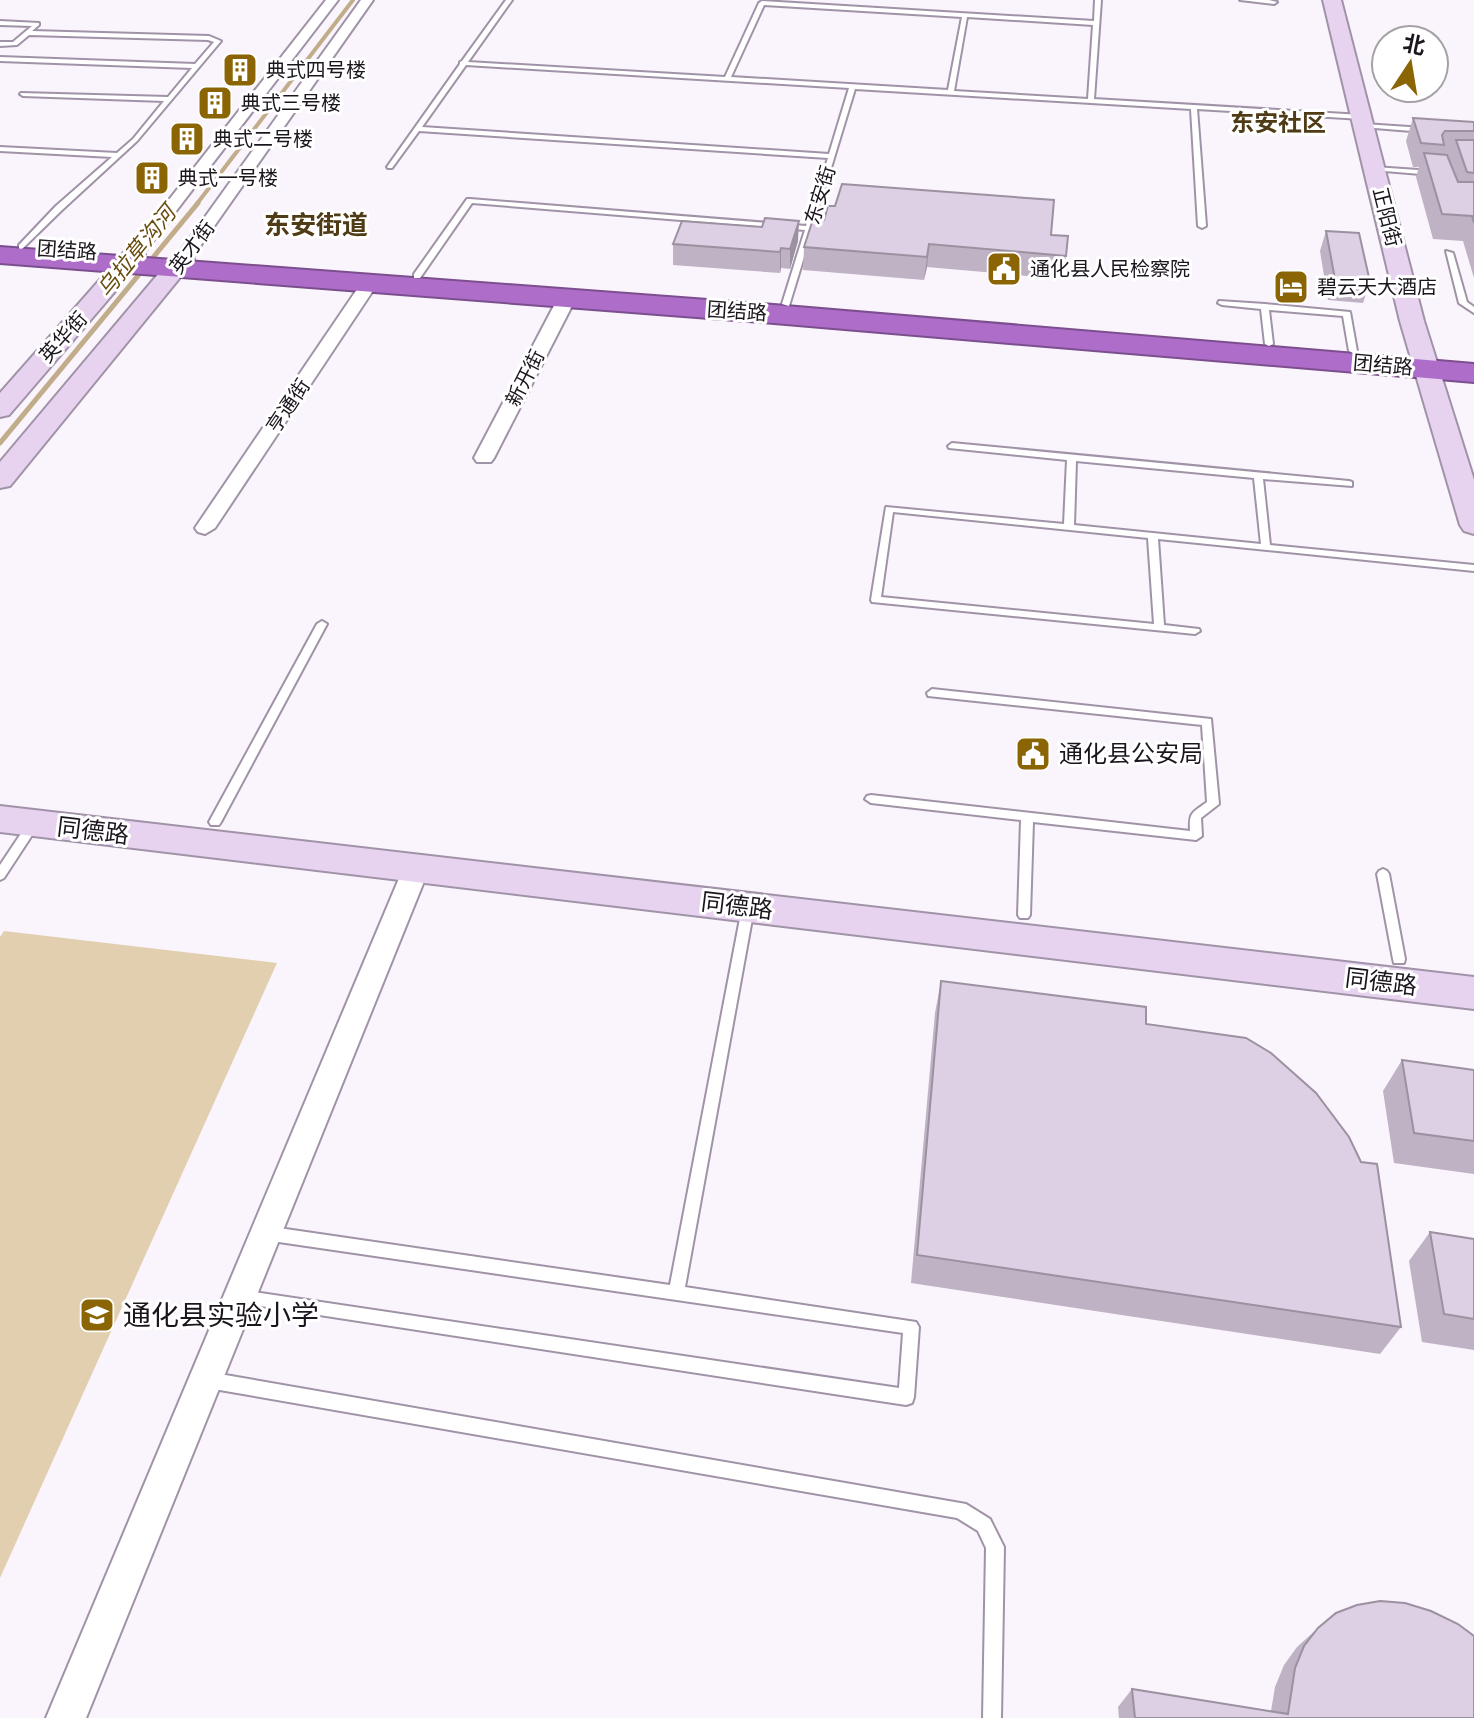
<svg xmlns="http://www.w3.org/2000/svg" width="1474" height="1718" viewBox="0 0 1474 1718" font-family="'IBM Plex Sans','Noto Sans SC',sans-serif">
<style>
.green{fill:#e1cfb0}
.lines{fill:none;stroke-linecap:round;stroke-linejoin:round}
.stream-far1{stroke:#c1ad8a;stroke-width:4}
.stream{stroke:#c1ad8a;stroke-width:5}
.lane-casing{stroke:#a093a7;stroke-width:4}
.street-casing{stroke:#a093a7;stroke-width:4}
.secondary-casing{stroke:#a093a7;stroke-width:4}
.highway-casing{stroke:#7b4f8d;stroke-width:4}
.lane{fill:#fff;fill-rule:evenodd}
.street{fill:#fff;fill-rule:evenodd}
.secondary{fill:#e7d3ef;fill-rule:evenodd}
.highway{fill:#af6dca;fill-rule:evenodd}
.wall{fill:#beb2c4}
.shaded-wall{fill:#9b91a0}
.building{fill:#ddcfe4;stroke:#9b91a0;stroke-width:2}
.labels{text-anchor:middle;stroke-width:6;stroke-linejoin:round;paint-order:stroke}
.far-poi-label{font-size:20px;fill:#1b161d;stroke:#fff;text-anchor:start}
.far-street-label{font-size:20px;fill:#1b161d;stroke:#fff}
.far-water-label{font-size:22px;font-style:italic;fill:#684c0e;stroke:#fff}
.far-quarter-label{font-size:24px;font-weight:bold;fill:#4f3b15;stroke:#fff}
.poi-label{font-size:24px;fill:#1b161d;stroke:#fff;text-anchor:start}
.street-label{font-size:24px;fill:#1b161d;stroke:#fff}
.far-district-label{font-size:26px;font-weight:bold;fill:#4f3b15;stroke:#fff}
.near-poi-label{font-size:28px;fill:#1b161d;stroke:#fff;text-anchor:start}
</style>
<rect width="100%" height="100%" fill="#faf4fc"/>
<!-- green -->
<path class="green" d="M4,931L277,963L0,1578V937Z"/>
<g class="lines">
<!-- stream-far1 -->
<path class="stream-far1" d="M196,205L353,0"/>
<!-- stream -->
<path class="stream" d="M0,443L198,203"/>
<defs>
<path id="lane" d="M506,0H512L468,62L725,77L759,3L762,1L1094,21L1095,0H1101L1094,99L1362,115L1365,117L1362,119L1197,109L1206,226L1202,228L1198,226L1191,109L855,89L789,306L782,304L805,230L472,203L420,278H414V274L467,199H470L806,226L828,158L419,131L392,168H388L387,167L460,64V62L462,61ZM764,5L962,17L948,90L731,77ZM967,17L1093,25L1088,99L954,91ZM466,65L849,88L829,154L422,127Z
M1240,0H1269L1277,2L1274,4Z
M0,21L39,23V25L32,31L209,36L221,41L137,141L62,210L22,249H19V245L56,206L112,157L0,151V147L117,153L133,139L164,101L23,96L20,94L21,93L168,97L192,68L0,61V57L195,64L214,42L208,40L29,35L17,45L0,46V42H13L32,26L0,25Z
M1364,124L1424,128L1427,130L1424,132L1362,127L1361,126Z
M1374,167L1433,171L1436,173L1433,175L1372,170V168Z
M1446,251L1453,253L1467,302L1474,307V313L1459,303Z
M1219,301L1265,304L1350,312L1357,351L1353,353L1349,351L1343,316L1269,310L1273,344L1269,346L1265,344L1261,309L1222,305L1218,303Z
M952,443L1349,481L1352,482V486L1263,479L1270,545L1474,565V571L1158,539L1164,625L1199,629L1200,631L1195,634L872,602L871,600L886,507L1064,524L1067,460L949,448L948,446ZM1076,461L1254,478L1261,544L1074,525ZM893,512L1148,538L1154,624L881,597Z
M322,621L327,624L221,822L219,825H211L209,822L317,624Z
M932,689L1211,719L1219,804L1201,818L1202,836L1196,840L1033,822L1030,915L1028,918H1020L1018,915L1021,820L871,803L865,799L867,796L871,795L1190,831C1189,812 1192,813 1207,802L1202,725L928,696L927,693Z
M34,819L40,823L4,878L0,880V865L30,820Z
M1383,869L1387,871L1389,874L1405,959L1404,963H1394L1393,959L1377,874L1379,871Z
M748,903L752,905L754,908L685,1287L916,1322L919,1327L914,1397L912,1403L906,1405L235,1302L232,1297L235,1292L240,1290L899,1388L903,1333L265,1240L260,1238L258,1233L260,1228L265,1226L670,1285L742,908L744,905Z
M208,1372L966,1504L990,1519L1004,1547L1001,1718H983L986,1548L978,1531L957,1518L208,1388L202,1385L200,1380L202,1375Z"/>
<path id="street" d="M326,0H338L140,258H128V252Z
M361,0H373L189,262H177L175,259L177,256Z
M370,278L378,283L215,528L205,534L198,532L195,528L364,279Z
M567,293L576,298L494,458L491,462H477L474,458L558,298Z
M416,859L425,862L429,869L86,1718H46L403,869L407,862Z"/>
<path id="secondary" d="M1323,0H1341L1424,321L1474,480V534L1464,531L1460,525L1400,321Z
M134,248L142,250L145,255L142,260L9,415L0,417V393L126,250Z
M183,252L191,254L194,259L191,264L10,486L0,488V462L175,254Z
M0,806L1474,977V1009L0,832Z"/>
<path id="highway" d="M0,247L761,304L1474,364V382L761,322L0,263Z"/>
</defs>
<!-- lane casing -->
<use href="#lane" class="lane-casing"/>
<!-- street casing -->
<use href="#street" class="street-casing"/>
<!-- secondary casing -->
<use href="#secondary" class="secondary-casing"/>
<!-- highway casing -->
<use href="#highway" class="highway-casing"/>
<!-- lane -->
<use href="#lane" class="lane"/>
<!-- street -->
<use href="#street" class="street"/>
<!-- secondary -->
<use href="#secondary" class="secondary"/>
<!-- highway -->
<use href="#highway" class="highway"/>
</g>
<!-- wall -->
<path class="wall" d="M1413,118L1474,122V278L1463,241L1433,239L1416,177L1419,167H1413L1406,141Z
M835,206L1051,235L1066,256L1062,279L927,267L924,280L803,270L804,247Z
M1326,231L1370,282L1363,303L1328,300L1320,251Z
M798,241L790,269L781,268L780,273L673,265V244Z
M941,981L1146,1024L1401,1327L1380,1354L911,1283L935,1013Z
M1402,1060L1474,1070V1174L1394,1163L1383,1091Z
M1430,1232L1474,1239V1350L1422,1342L1409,1261Z
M1318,1628L1474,1718H1119L1118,1707L1132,1689L1271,1711L1275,1687L1284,1665L1297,1647Z"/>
<!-- shaded-wall -->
<path class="shaded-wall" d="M799,221L798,241L790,269V249Z
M929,244L927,267L924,280L927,257Z
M781,248V268L780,273V252Z"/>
<!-- building -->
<path class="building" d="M1413,118L1474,122V131H1445L1442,135L1444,145L1421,143Z
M1456,140H1474V173L1467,172Z
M1424,153L1447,155L1458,182H1474V223L1472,216L1442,214Z
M842,184L1054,200L1051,235L1068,236L1066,256L929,244L927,257L804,247L813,219L824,220L828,206H835Z
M765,218L799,221L790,249L781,248L780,252L673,244L682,221L762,227Z
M1326,231L1359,233L1370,282L1335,279Z
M941,981L1146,1007V1024L1246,1038L1271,1053L1316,1093L1349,1137L1361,1162L1377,1164L1401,1327L917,1255Z
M1402,1060L1474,1070V1141L1414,1133Z
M1430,1232L1474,1239V1319L1444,1314Z
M1380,1601L1405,1603L1431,1611L1458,1624L1474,1636V1718H1135L1132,1689L1288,1714L1295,1668L1304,1646L1318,1628L1336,1613L1357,1605Z"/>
<!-- icons -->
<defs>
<symbol id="building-square" viewBox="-11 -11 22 22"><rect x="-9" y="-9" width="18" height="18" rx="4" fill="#8b6404" stroke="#fff"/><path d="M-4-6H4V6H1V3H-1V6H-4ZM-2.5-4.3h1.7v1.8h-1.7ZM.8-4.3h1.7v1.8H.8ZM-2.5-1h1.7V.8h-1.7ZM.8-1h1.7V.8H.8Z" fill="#fff"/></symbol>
<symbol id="civic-square" viewBox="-11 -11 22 22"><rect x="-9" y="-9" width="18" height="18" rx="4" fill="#8b6404" stroke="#fff"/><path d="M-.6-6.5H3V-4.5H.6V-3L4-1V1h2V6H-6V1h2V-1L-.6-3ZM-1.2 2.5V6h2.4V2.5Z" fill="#fff"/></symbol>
<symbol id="hotel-square" viewBox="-11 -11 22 22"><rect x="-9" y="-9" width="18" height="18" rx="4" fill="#8b6404" stroke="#fff"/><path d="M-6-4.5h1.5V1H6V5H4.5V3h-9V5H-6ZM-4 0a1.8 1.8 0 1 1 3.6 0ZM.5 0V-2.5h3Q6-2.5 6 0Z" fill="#fff"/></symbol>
<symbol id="school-square" viewBox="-11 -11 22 22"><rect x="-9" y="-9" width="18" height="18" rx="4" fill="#8b6404" stroke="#fff"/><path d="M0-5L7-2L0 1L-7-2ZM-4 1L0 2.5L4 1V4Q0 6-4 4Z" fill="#fff"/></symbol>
</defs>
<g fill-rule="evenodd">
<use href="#building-square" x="220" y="50" width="40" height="40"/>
<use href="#building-square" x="195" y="83" width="40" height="40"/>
<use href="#building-square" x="167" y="119" width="40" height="40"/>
<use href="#building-square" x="132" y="158" width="40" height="40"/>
<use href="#civic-square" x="984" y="249" width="40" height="40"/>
<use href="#hotel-square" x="1271" y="267" width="40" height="40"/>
<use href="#civic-square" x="1013" y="734" width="40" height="40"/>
<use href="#school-square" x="77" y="1295" width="40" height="40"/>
</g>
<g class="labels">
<!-- far-poi labels -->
<g class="far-poi-label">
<text x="266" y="77">典式四号楼</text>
<text x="241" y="110">典式三号楼</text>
<text x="213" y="146">典式二号楼</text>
<text x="178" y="185">典式一号楼</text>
<text x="1030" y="276">通化县人民检察院</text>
<text x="1317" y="294">碧云天大酒店</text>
</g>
<!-- far-street labels -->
<g class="far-street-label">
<text transform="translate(820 195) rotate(-73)" y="7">东安街</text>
<text transform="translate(1387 217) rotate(76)" y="7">正阳街</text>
<text transform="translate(192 247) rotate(-53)" y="7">英才街</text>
<text transform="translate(67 250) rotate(4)" y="7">团结路</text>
<text transform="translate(737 311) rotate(4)" y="7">团结路</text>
<text transform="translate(63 337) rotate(-48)" y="7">英华街</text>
<text transform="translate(1383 365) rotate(5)" y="7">团结路</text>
<text transform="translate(525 378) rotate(-63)" y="7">新开街</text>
<text transform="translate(288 406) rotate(-56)" y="7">亨通街</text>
</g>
<!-- far-water labels -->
<g class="far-water-label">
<text transform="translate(136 251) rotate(-51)" y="8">乌拉草沟河</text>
</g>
<!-- far-quarter labels -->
<g class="far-quarter-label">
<text x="1278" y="131">东安社区</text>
</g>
<!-- poi labels -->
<g class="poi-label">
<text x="1059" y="762">通化县公安局</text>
</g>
<!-- street labels -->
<g class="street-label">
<text transform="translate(93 831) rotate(7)" y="8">同德路</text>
<text transform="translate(737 906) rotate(7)" y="8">同德路</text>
<text transform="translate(1381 982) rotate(7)" y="8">同德路</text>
</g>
<!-- far-district labels -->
<g class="far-district-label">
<text x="316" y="234">东安街道</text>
</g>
<!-- near-poi labels -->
<g class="near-poi-label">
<text x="123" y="1325">通化县实验小学</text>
</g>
</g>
<!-- north arrow -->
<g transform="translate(1410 64) rotate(12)"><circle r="38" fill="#ffffff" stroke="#a4a2a5" stroke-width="2"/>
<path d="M0-6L14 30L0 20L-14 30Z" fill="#8b6404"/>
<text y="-12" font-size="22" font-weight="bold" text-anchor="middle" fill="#1b161d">北</text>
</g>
</svg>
